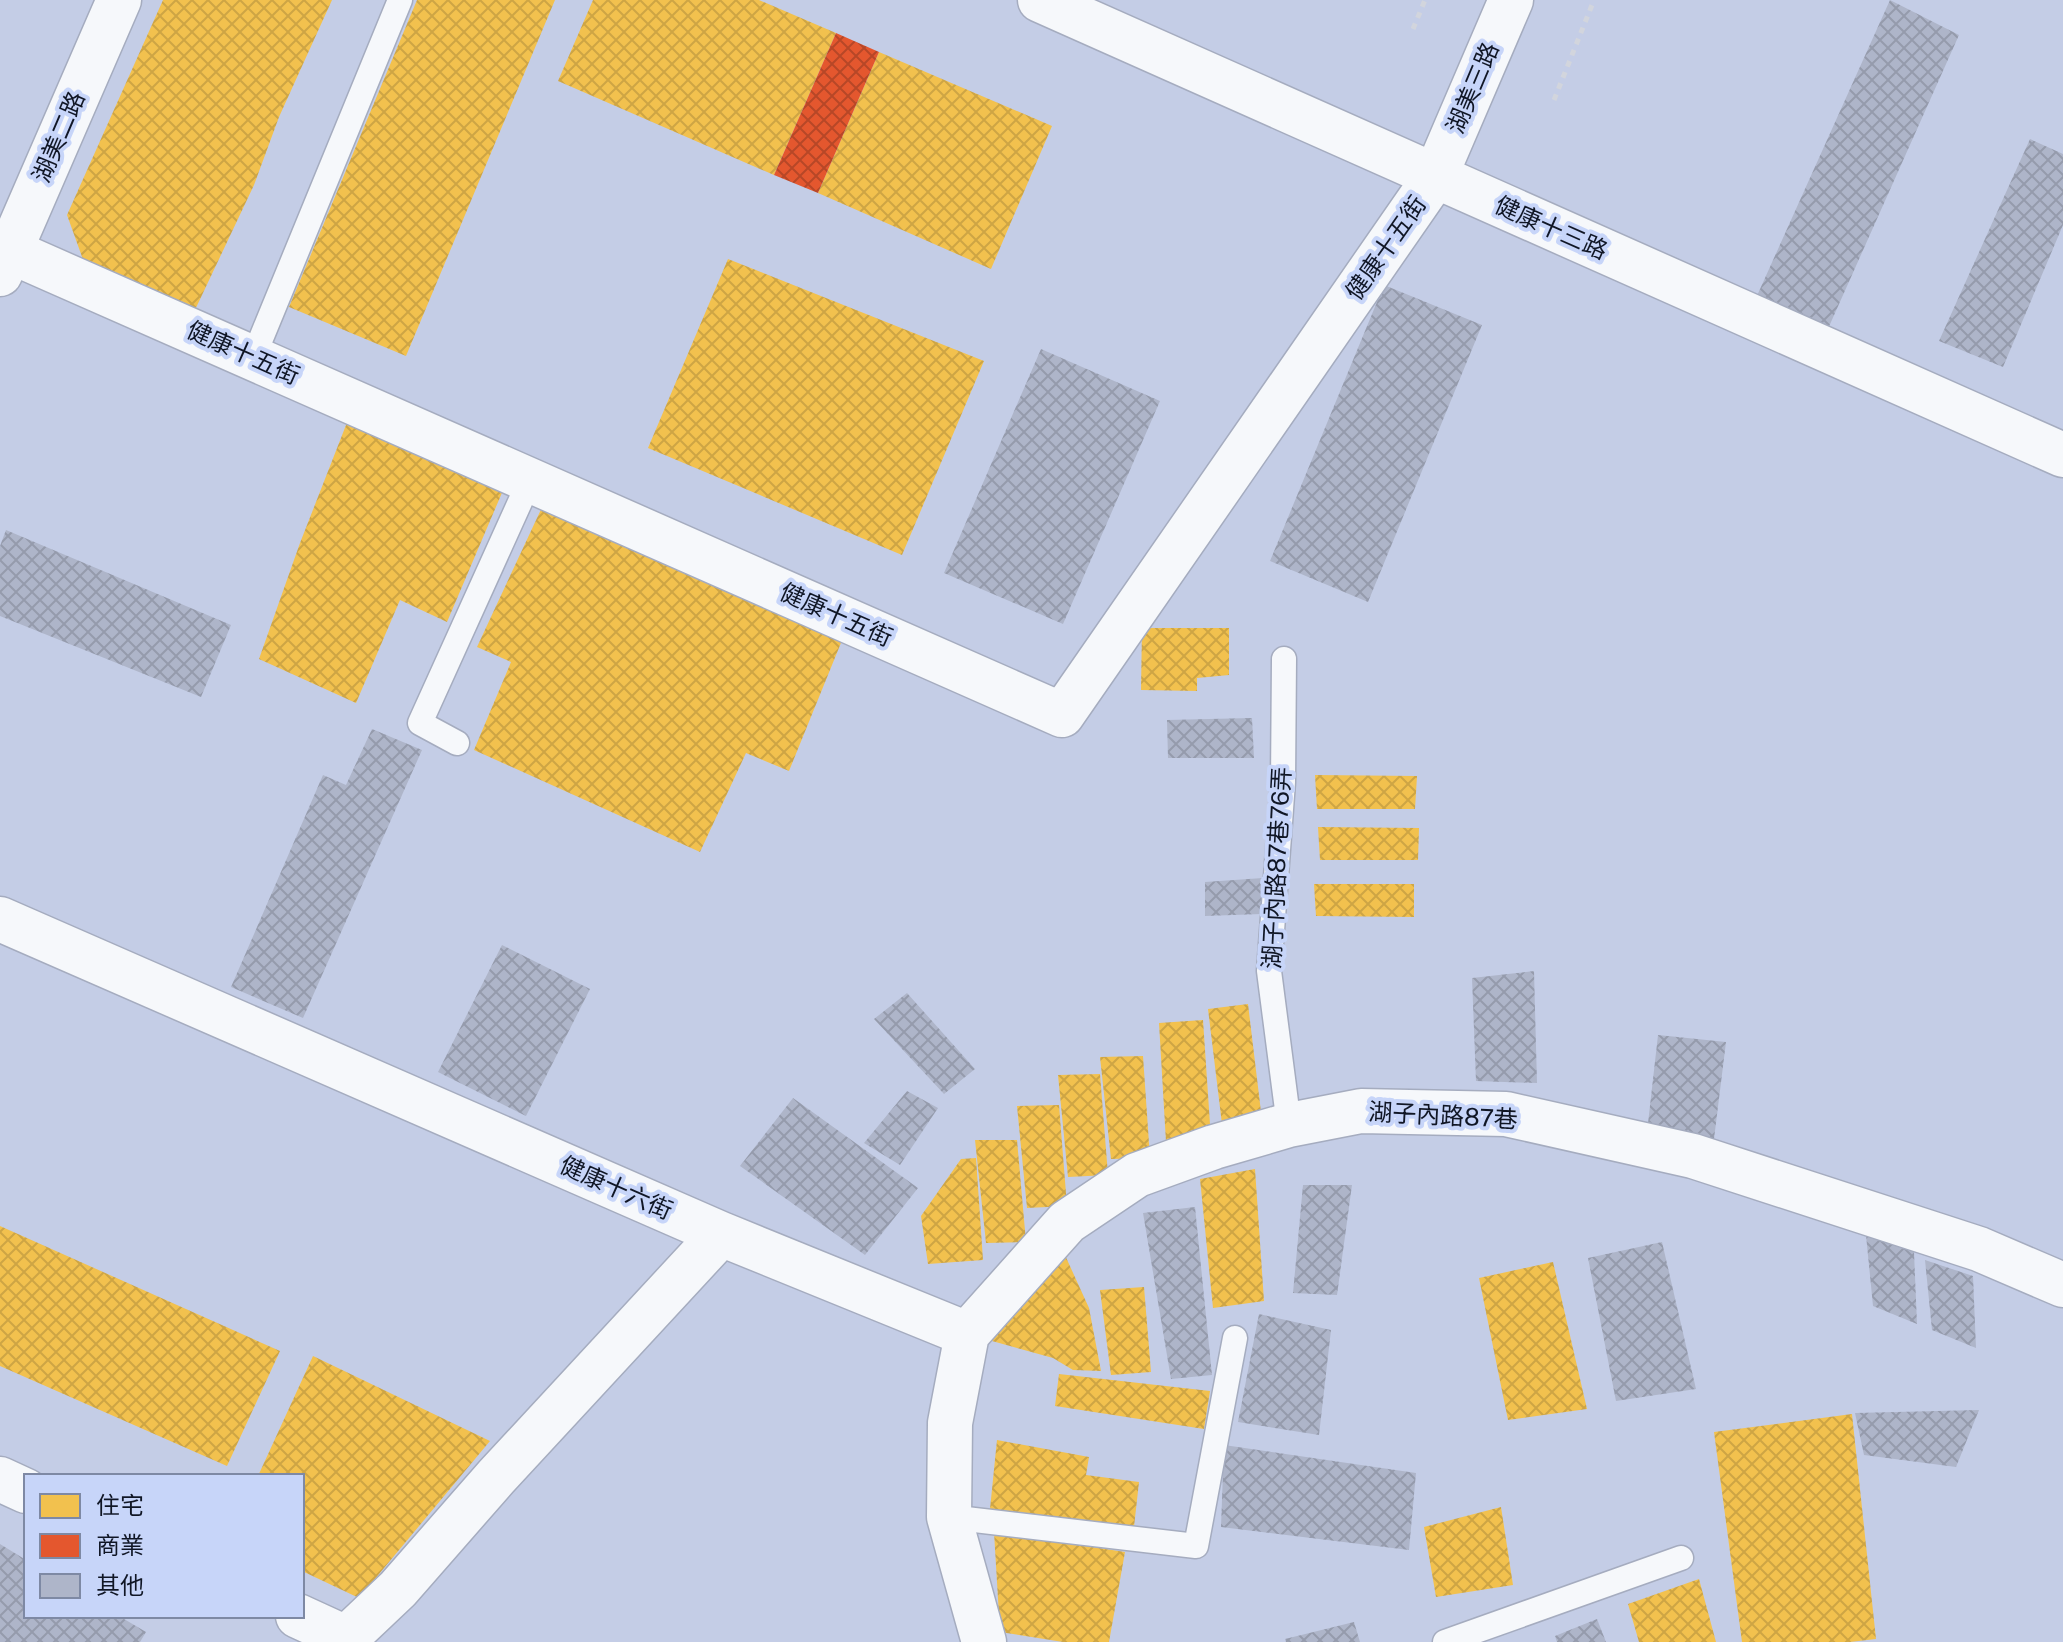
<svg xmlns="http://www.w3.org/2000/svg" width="2063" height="1642" viewBox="0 0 2063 1642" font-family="'Public Sans','Noto Sans TC',sans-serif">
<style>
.homes{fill:url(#homes-cross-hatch)}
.shops{fill:url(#shops-cross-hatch)}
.building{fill:url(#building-cross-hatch)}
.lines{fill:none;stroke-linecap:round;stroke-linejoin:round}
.lane-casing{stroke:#a5acbf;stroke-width:27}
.street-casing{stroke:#a5acbf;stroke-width:47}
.path{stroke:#d2d5dd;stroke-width:5;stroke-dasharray:6 6;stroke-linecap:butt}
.lane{stroke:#f6f8fb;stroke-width:24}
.street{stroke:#f6f8fb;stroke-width:44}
.labels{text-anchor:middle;stroke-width:8;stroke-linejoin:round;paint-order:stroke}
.street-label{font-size:24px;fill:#101625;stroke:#c7d5f9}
</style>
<defs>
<pattern id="homes-cross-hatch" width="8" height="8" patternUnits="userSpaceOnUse" patternTransform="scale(2)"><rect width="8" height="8" fill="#f2c14e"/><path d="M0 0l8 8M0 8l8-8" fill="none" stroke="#cea544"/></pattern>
<pattern id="shops-cross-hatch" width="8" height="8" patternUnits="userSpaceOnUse" patternTransform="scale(2)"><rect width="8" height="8" fill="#e4572e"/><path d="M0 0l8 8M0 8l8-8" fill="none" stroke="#b74727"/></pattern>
<pattern id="building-cross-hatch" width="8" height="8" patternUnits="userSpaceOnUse" patternTransform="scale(2)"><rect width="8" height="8" fill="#aeb5c9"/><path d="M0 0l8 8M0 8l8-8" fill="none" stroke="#959bac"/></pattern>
</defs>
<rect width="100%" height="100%" fill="#c4cde6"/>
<!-- homes -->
<path class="homes" d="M163,0H332L279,117L254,185L194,312L85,265L67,215Z
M417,0H555L406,356L289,307Z
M593,0H759L836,33L774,175L558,81Z
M879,52L1052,126L991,269L818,193Z
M728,259L984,361L902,555L648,448Z
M348,420L504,488L447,622L400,600L356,703L259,659L300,543Z
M544,503L845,633L789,771L746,753L700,852L474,750L511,662L477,647Z
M1142,628H1229V675L1197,678V691L1141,690Z
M1315,775L1417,776L1415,809H1317Z
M1318,827L1419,828L1418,860H1320Z
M1314,884H1414V917L1316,916Z
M1248,1004L1262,1120L1222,1124L1208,1009Z
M1203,1020L1211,1139L1166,1142L1159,1023Z
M1143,1056L1150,1158L1111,1159L1100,1057Z
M1100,1074L1108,1175L1068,1177L1058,1075Z
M1059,1105L1067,1206L1027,1208L1017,1106Z
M975,1140H1017L1026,1242L986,1243Z
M976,1158L983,1260L928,1264L921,1216L961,1159Z
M1255,1169L1264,1301L1213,1308L1200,1179Z
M0,1226L280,1351L227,1466L0,1366Z
M1064,1253L1089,1308L1101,1371L1073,1370L1053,1358L992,1341L1008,1304Z
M1553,1262L1587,1409L1508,1420L1479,1278Z
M1144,1287L1151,1372L1111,1375L1100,1290Z
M313,1356L490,1441L359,1598L302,1571V1476H258Z
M1059,1374L1210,1391L1204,1429L1055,1406Z
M1852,1414L1876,1639L1850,1642H1742L1714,1432Z
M997,1440L1089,1457L1086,1475L1139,1482L1134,1527L990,1509Z
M1501,1507L1513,1585L1436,1597L1424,1527Z
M994,1532L1125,1552L1109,1642H1063L1000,1632Z
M1699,1579L1716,1642H1639L1628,1604Z"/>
<!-- shops -->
<path class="shops" d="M836,33L879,52L818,193L774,175Z"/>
<!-- building -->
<path class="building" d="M1890,0L1959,35L1827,331L1756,298Z
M2030,139L2063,154V225L2003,367L1939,341Z
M1384,285L1482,325L1368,602L1270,561Z
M1041,349L1160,401L1063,624L944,573Z
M6,530L231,625L201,697L0,616V546Z
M1252,718L1254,758H1168L1167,720Z
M372,729L422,750L303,1018L231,987L323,775L346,785Z
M1263,878L1261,914L1205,916V882Z
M502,945L590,989L526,1116L438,1072Z
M1534,971L1537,1083L1476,1081L1472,978Z
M907,993L975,1069L944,1094L874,1019Z
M1658,1035L1726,1042L1714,1139L1647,1132Z
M907,1091L938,1108L900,1165L864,1143Z
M793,1098L918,1188L865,1255L740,1166Z
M1303,1185H1352L1337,1295L1293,1293Z
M1195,1207L1212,1375L1171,1379L1143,1213Z
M1866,1235L1914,1252L1917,1324L1873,1306Z
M1662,1242L1696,1389L1616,1401L1588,1258Z
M1925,1260L1973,1276L1976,1348L1932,1330Z
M1259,1314L1331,1330L1319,1435L1238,1422Z
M1979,1410L1956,1467L1864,1455L1855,1413Z
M1224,1445L1416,1473L1409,1550L1221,1527Z
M0,1544L26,1560V1616H119L146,1632L140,1642H0Z
M1597,1619L1606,1642H1557L1555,1636Z
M1354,1622L1360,1642H1286L1285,1639Z"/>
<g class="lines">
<defs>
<path id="lane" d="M253,358L400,0
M1284,659L1283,782L1269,971L1289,1125
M457,743L420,723L530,480
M949,1517L1196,1546L1235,1338
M1445,1642L1681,1558"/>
<path id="street" d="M1040,0L2063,455
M10,251L1062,715L1435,177L1511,0
M0,274L119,0
M0,919L721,1234L496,1477L398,1589L342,1642
M721,1234L967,1334
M967,1334L1067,1222L1137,1175L1214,1147L1289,1125L1361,1111L1506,1114L1693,1156L1979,1249L2063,1285
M967,1334L950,1423L949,1517L984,1642
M0,1479L26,1491
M298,1616L346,1638"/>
</defs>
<!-- lane casing -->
<use href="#lane" class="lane-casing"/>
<!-- street casing -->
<use href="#street" class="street-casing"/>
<!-- path -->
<path class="path" d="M1413,29L1425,0
M1554,100L1594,0"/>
<!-- lane -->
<use href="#lane" class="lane"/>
<!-- street -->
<use href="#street" class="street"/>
</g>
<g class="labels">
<!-- street labels -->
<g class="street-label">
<text transform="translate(1473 88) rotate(-67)" y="8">湖美三路</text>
<text transform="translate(59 137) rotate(-67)" y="8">湖美二路</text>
<text transform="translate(1551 228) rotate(24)" y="8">健康十三路</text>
<text transform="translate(1386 248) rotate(-55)" y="8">健康十五街</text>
<text transform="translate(243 353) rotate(24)" y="8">健康十五街</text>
<text transform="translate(836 615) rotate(24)" y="8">健康十五街</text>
<text transform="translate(1277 868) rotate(-87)" y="8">湖子內路87巷76弄</text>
<text transform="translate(1443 1116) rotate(3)" y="8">湖子內路87巷</text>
<text transform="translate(616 1188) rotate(24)" y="8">健康十六街</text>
</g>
</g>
<!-- legend -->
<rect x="24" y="1474" width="280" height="144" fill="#c7d5f9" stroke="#7e89a4" stroke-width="2"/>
<rect x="40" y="1494" width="40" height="24" fill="#f2c14e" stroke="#7e89a4" stroke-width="2"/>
<text x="96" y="1514" font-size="24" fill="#101625">住宅</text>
<rect x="40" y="1534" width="40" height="24" fill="#e4572e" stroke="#7e89a4" stroke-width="2"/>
<text x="96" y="1554" font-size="24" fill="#101625">商業</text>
<rect x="40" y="1574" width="40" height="24" fill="#aeb5c9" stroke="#7e89a4" stroke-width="2"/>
<text x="96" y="1594" font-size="24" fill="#101625">其他</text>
</svg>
